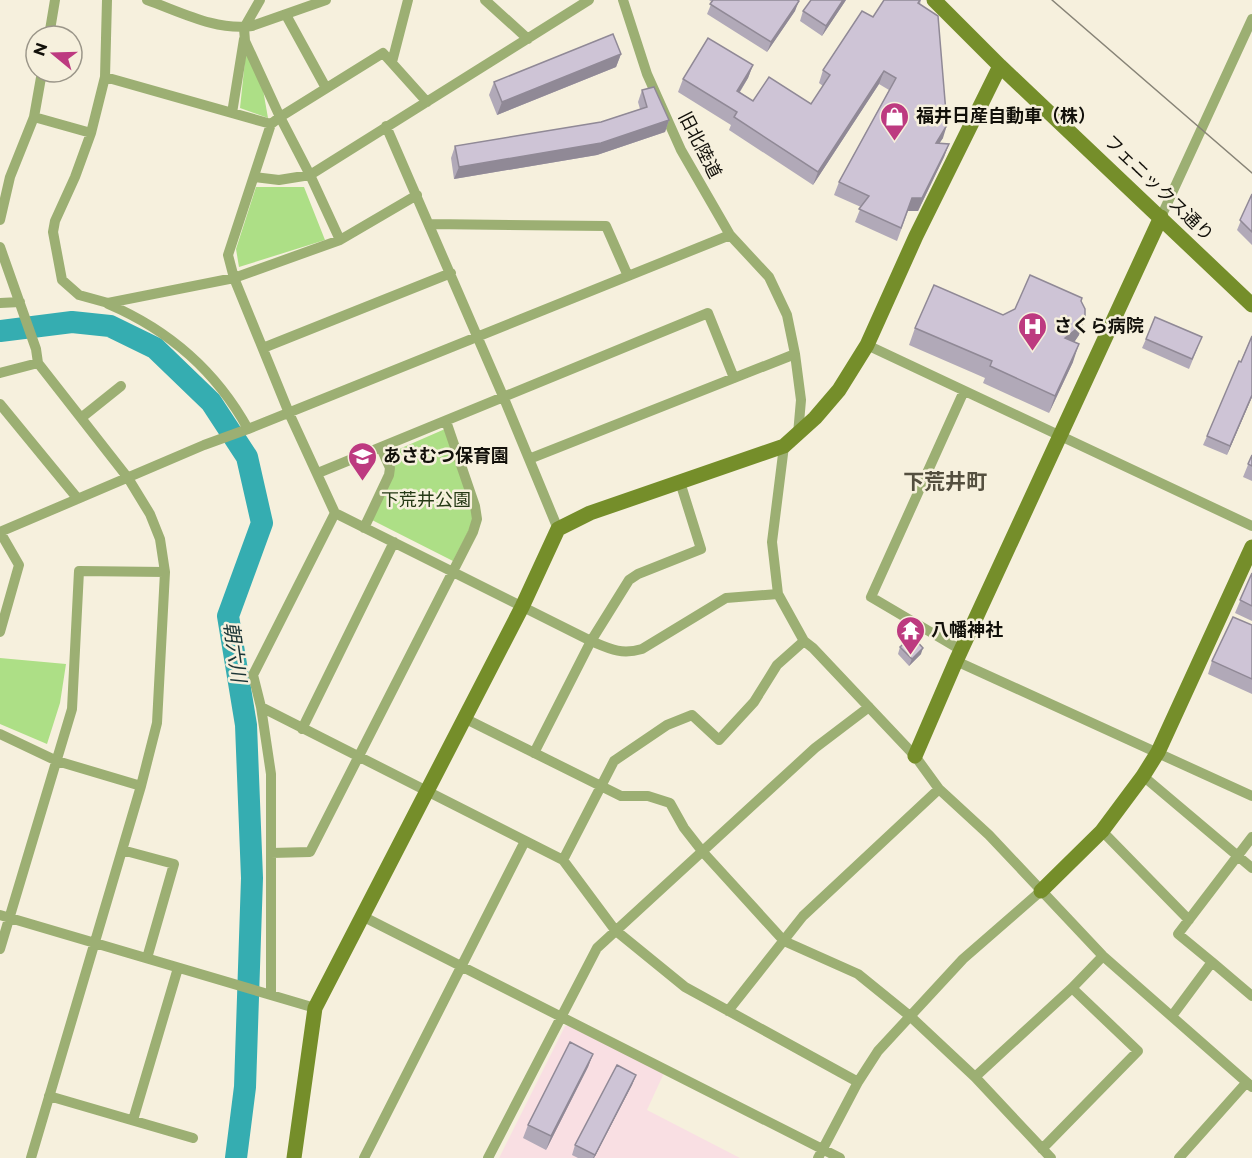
<svg xmlns="http://www.w3.org/2000/svg" width="1252" height="1158" viewBox="0 0 1252 1158" font-family="Montserrat,'Noto Sans JP',sans-serif">
<style>
.education{fill:#f9dfe3}
.green{fill:#addf86}
.lines{fill:none;stroke-linecap:round;stroke-linejoin:round}
.river{stroke:#35adb1;stroke-width:22}
.street{stroke:#9caf73;stroke-width:10}
.secondary{stroke:#758e2a;stroke-width:15}
.tram{stroke:#888477;stroke-width:1.5}
.wall{fill:#b1a9b8}
.shaded-wall{fill:#908996}
.building{fill:#cec4d6;stroke:#908996;stroke-width:1.5}
.labels{text-anchor:middle;stroke-width:5;stroke-linejoin:round;paint-order:stroke}
.poi-label{font-size:18px;font-weight:bold;fill:#12100a;stroke:#f6f0dd;text-anchor:start}
.street-label{font-size:18px;fill:#12100a;stroke:#f6f0dd}
.park-label{font-size:18px;fill:#253915;stroke:#f6f0dd}
.water-label{font-size:20px;font-style:italic;fill:#1c3637;stroke:#f6f0dd}
.quarter-label{font-size:21px;font-weight:bold;fill:#544f3f;stroke:#f6f0dd}
</style>
<rect width="100%" height="100%" fill="#f6f0dd"/>
<!-- education -->
<path class="education" d="M572,1025L664,1073L647,1110L740,1158H499L565,1026Z"/>
<!-- green -->
<path class="green" d="M246,51L262,84L268,118L240,108Z
M256,187H304L325,240L239,267L236,249Z
M445,429L472,508V524L453,561L370,519L394,474L390,453Z
M0,658L66,664L60,703L47,744L0,724Z"/>
<g class="lines">
<!-- river -->
<path class="river" d="M0,331L72,322L110,326L155,348L211,402L247,457L262,523L228,616L246,725L252,878L245,1087L236,1158"/>
<!-- street -->
<path class="street" d="M107,0L105,77L91,133L75,177L55,221L53,232L62,280L79,295L108,303L234,278L340,240L417,195
M147,0C181,12 216,31 252,26L326,0
M260,0L244,28L245,41L280,117L271,124L228,255L234,278L289,413L335,513L591,641C610,649 621,655 642,649L726,598L778,594
M485,0L528,39
M623,0L647,74L681,150L730,235L769,277L787,315L795,354L801,400L798,434
M286,15L326,88
M49,36L55,0
M392,62L408,0
M105,77L271,124
M232,113L244,39
M34,117L91,133
M386,126L503,396L558,529
M254,177L279,180L310,175L589,0
M1161,217L1252,19
M0,220L10,177L34,117L42,72
M429,224L606,226L628,276
M340,240L310,175L280,117L383,53L427,102
M0,247L36,349L38,363L128,478L150,514L160,539L165,572L157,723L141,786L31,1158
M0,303L20,302
M108,304C169,330 216,371 248,429
M867,345L1252,526
M263,348L451,273
M0,373L38,363
M0,404L78,499
M81,418L121,386
M784,446L772,542L778,594L804,641L813,648L915,756L939,789L989,835L1103,956L1252,1087
M529,459L795,354
M318,473L708,313L734,378
M364,528L389,475L390,468L381,448
M0,532L204,445L248,429L730,235
M0,532L19,565L0,632
M961,650L871,597L964,391
M956,661L1252,796
M261,707L563,860L615,930L685,987L858,1082
M464,718L621,796H648L670,803L684,828L702,851L784,941L858,974L911,1017L975,1077L1051,1158
M302,729L394,542
M0,734L57,761L141,786
M534,753L591,641L629,580L638,574L701,549L680,482
M1143,776L1252,868
M1102,831L1189,920
M122,850L174,864L147,958
M271,853L310,852L473,532L477,519L475,506L446,421
M563,860L614,761L667,725L692,715L719,740L754,702L777,665L804,641
M0,915L315,1008
M362,916L840,1158
M0,949L72,709L79,571L165,572
M1212,962L1252,996
M271,995V774L261,707L253,675L335,513
M728,1011L803,916L939,789
M1172,1016L1212,962L1178,934L1252,837
M975,1077L1072,988L1103,956
M49,1096L193,1138
M133,1120L178,968
M1042,1149L1138,1051L1072,988
M364,1158L525,841
M488,1158L597,948L815,748L869,707
M818,1158L858,1082L878,1051L963,959L1041,891
M1179,1158L1246,1083"/>
<!-- secondary -->
<path class="secondary" d="M934,0L1000,66L1252,305
M915,756L956,661L1161,217
M1041,891L1102,831L1143,776L1158,752L1252,547
M294,1158L315,1008L522,607L558,529L590,513L784,446L815,418L839,390L867,345L916,236L1000,66"/>
<!-- tram -->
<path class="tram" d="M1052,0L1252,173"/>
</g>
<!-- wall -->
<path class="wall" d="M709,0H797L795,11L767,52L707,14L712,2Z
M846,0L822,36L800,21L803,11Z
M884,0H921L920,4L943,138L939,143L949,144L944,157L918,211H908L897,241L855,222L861,207L834,195L839,182L889,90L879,84L813,185L729,130L731,125L678,92L683,79L753,65L748,78L740,92L753,101L811,104L823,86L819,83L823,70L873,17Z
M621,54L616,67L497,115L489,95L494,82Z
M642,90L669,120L665,132L597,155L454,179L451,158L455,146L601,122L640,109L638,102Z
M1252,194V245L1237,230Z
M1081,302L1079,335L1074,342L1073,362L1049,413L983,383L985,378L909,345L915,328L1003,315Z
M1252,336V397L1227,455L1203,445Z
M1146,339L1198,347L1189,369L1142,348Z
M1252,455V481L1243,477Z
M1252,573V621L1235,613Z
M1252,625V694L1208,674L1212,661Z
M900,647L921,654L909,666L898,654Z
M593,1054L588,1067L546,1150L523,1138L528,1125Z
M636,1075L632,1085L594,1158H578L572,1155L575,1145Z"/>
<!-- shaded-wall -->
<path class="shaded-wall" d="M843,0H846L822,36L826,26Z
M799,1L795,11L767,52L771,42Z
M621,54L616,67L497,115L502,102Z
M753,65L748,78L732,104L737,91Z
M884,71L879,84L813,185L818,172Z
M669,120L665,132L597,155L454,179L459,167Z
M947,125L943,138L931,156L936,143Z
M949,144L944,157L918,211H907L912,198Z
M1085,317L1079,335L1073,344L1065,338Z
M1079,344L1073,362L1049,413L1055,396Z
M1252,395V397L1227,455L1230,446Z
M923,648L921,654L909,666L912,659Z
M593,1054L588,1067L546,1150L551,1136Z
M636,1075L632,1085L594,1158H593Z"/>
<!-- building -->
<path class="building" d="M713,0H797L799,1L771,42L710,4Z
M811,0H843L826,26L803,11Z
M884,0H920L918,3L938,16L947,125L936,143L949,144L922,198H912L901,228L859,209L869,196L839,182L896,78L884,71L818,172L734,117L737,112L683,79L708,38L753,65L737,91L753,101L769,77L811,104L830,75L823,70L862,11L873,17Z
M613,34L621,54L502,102L494,82Z
M654,87L669,120L601,143L459,167L455,146L601,122L647,107L642,90Z
M1252,194V232L1240,220Z
M1030,275L1082,298L1081,301L1085,309V317L1080,326L1065,338L1079,344L1055,396L990,366L992,361L915,328L934,285L1003,315L1015,309Z
M1155,317L1202,337L1192,359L1146,339Z
M1252,336V395L1230,446L1207,436L1239,361L1241,362Z
M1252,455V466L1248,464Z
M1252,573V606L1240,600Z
M1233,617L1252,625V679L1212,661Z
M912,636L923,648L912,659L900,647Z
M570,1042L593,1054L551,1136L528,1125Z
M617,1065L636,1075L595,1155L575,1145Z"/>
<!-- icons -->
<defs>
<symbol id="shop-pin" viewBox="-11 -11 22 30"><path d="M0 17L-7.5 6A9.5 9.5 0 1 1 7.5 6Z" fill="#bd3a80" stroke="#f6f0dd"/><path d="M-5-2.5h2.3a2.7 3.5 0 0 1 5.4 0H5L5.5 6h-11ZM-1.5-2.5h3a1.5 2.3 0 0 0-3 0Z" fill="#fff"/></symbol>
<symbol id="hospital-pin" viewBox="-11 -11 22 30"><path d="M0 17L-7.5 6A9.5 9.5 0 1 1 7.5 6Z" fill="#bd3a80" stroke="#f6f0dd"/><path d="M-5-5h3v3.5h4V-5h3V5h-3V1.5h-4V5h-3Z" fill="#fff"/></symbol>
<symbol id="school-pin" viewBox="-11 -11 22 30"><path d="M0 17L-7.5 6A9.5 9.5 0 1 1 7.5 6Z" fill="#bd3a80" stroke="#f6f0dd"/><path d="M0-5L7-2L0 1L-7-2ZM-4 1L0 2.5L4 1V4Q0 6-4 4Z" fill="#fff"/></symbol>
<symbol id="temple-pin" viewBox="-11 -11 22 30"><path d="M0 17L-7.5 6A9.5 9.5 0 1 1 7.5 6Z" fill="#bd3a80" stroke="#f6f0dd"/><path d="M0-6L5-2H3V0L6.5 2.5H4V6H1.5V3h-3V6H-4V2.5H-6.5L-3 0V-2H-5Z" fill="#fff"/></symbol>
</defs>
<g fill-rule="evenodd">
<use href="#shop-pin" x="878" y="100" width="33" height="45"/>
<use href="#hospital-pin" x="1016" y="310" width="33" height="45"/>
<use href="#school-pin" x="346" y="440" width="33" height="45"/>
<use href="#temple-pin" x="894" y="614" width="33" height="45"/>
</g>
<g class="labels">
<!-- poi labels -->
<g class="poi-label">
<text x="916" y="122">福井日産自動車（株）</text>
<text x="1054" y="332">さくら病院</text>
<text x="383" y="462">あさむつ保育園</text>
<text x="931" y="636">八幡神社</text>
</g>
<!-- street labels -->
<g class="street-label">
<text transform="translate(700 145) rotate(63)" y="6">旧北陸道</text>
<text transform="translate(1159 188) rotate(44)" y="6">フェニックス通り</text>
</g>
<!-- park labels -->
<g class="park-label">
<text x="426" y="506">下荒井公園</text>
</g>
<!-- water labels -->
<g class="water-label">
<text transform="translate(235 652) rotate(82)" y="7">朝六川</text>
</g>
<!-- quarter labels -->
<g class="quarter-label">
<text x="945" y="489">下荒井町</text>
</g>
</g>
<!-- north arrow -->
<g transform="translate(54 54) rotate(289)"><circle r="28" fill="#f6f0dd" stroke="#9b9689" stroke-width="1.5"/>
<path d="M0-4.5L10 22L0 15L-10 22Z" fill="#bd3a80"/>
<text y="-9" font-size="16" font-weight="bold" text-anchor="middle" fill="#12100a">N</text>
</g>
</svg>
